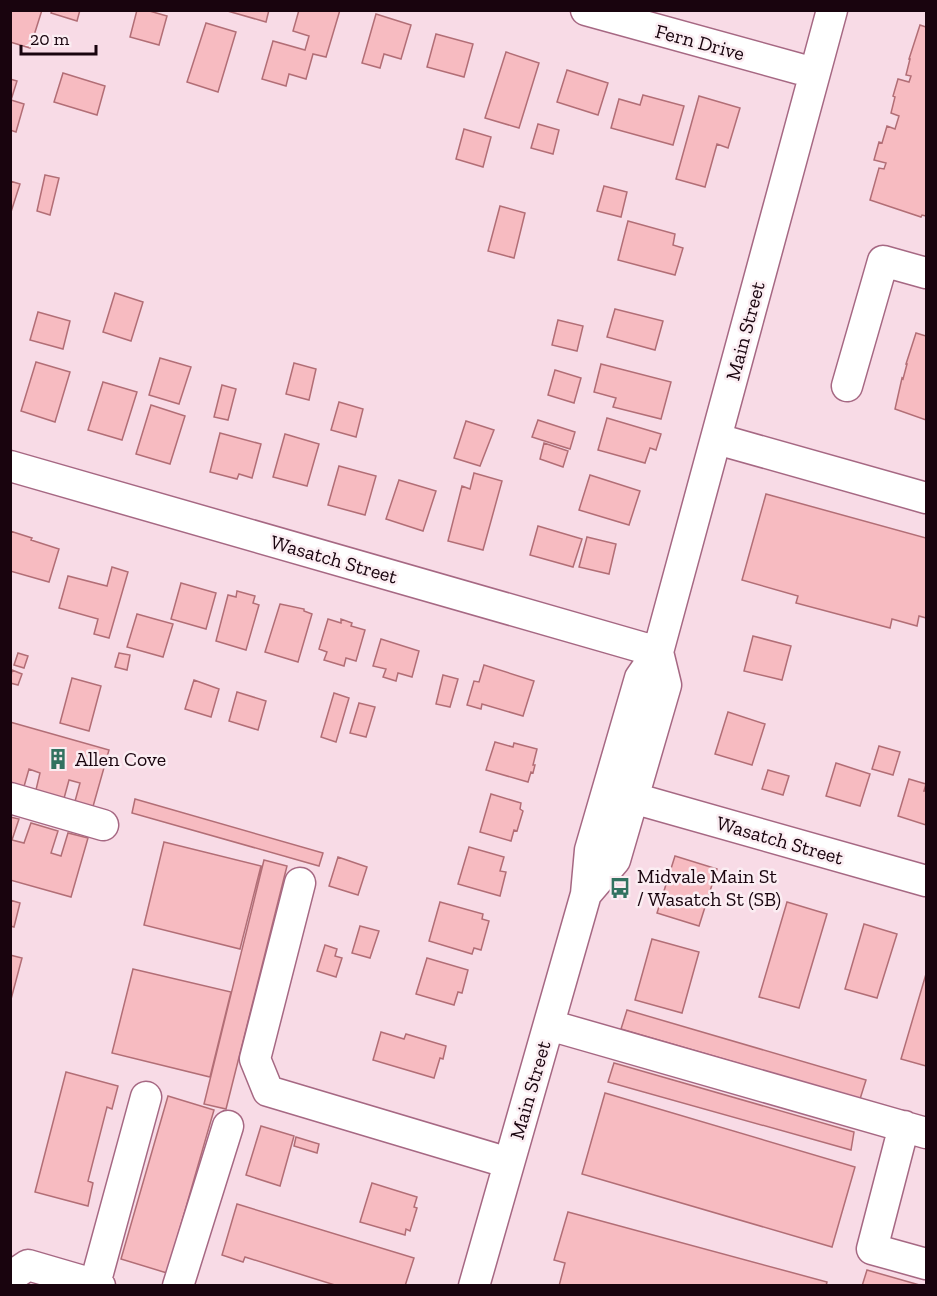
<svg xmlns="http://www.w3.org/2000/svg" width="937" height="1296" viewBox="0 0 937 1296" font-family="'Zilla Slab',serif">
<style>
.building{fill:#f7bbc1;stroke:#b26e76;stroke-width:1.5}
.lines{fill:none;stroke-linecap:round;stroke-linejoin:round}
.minor-casing{stroke:#a66883;stroke-width:33}
.minor{stroke:#fff;stroke-width:30}
.labels{text-anchor:middle;stroke-width:5;stroke-linejoin:round;paint-order:stroke}
.street-label{font-size:20px;fill:#19040e;stroke:#fbedf2}
.poi-label{font-size:20px;fill:#19040e;stroke:#fbedf2;text-anchor:start}
</style>
<rect width="100%" height="100%" fill="#f8dbe6"/>
<!-- building -->
<path class="building" d="M10,10H42L30,48L10,42Z
M52,10H80L77,21L51,13Z
M137,10H146L167,16L159,45L130,37Z
M224,10H269L266,22Z
M299,10H340L326,57L313,54L306,79L289,74L286,86L262,79L273,41L305,50L309,36L293,31Z
M376,14L411,25L401,59L384,54L380,68L362,63Z
M206,23L236,32L218,92L187,82Z
M920,25L926,27V216L922,215L921,217L870,200L879,168L884,169L886,163L874,160L879,142L882,143L887,126L895,129L899,116L891,113L895,97L893,96L898,79L909,82L911,76L906,75L910,59H909Z
M436,34L473,44L464,77L427,67Z
M506,52L539,63L519,128L485,118Z
M567,70L608,83L598,115L557,102Z
M63,73L105,86L97,115L54,102Z
M10,79L17,81L11,100L24,104L16,132L10,130Z
M643,95L684,106L673,145L611,128L619,99L640,105Z
M699,96L740,108L728,148L717,144L705,187L676,179Z
M538,124L559,130L553,154L531,148Z
M464,129L491,137L483,167L456,159Z
M45,175L59,178L50,215L37,211Z
M10,181L20,184L10,215Z
M604,186L627,192L621,217L597,211Z
M500,206L525,213L514,258L488,251Z
M628,221L675,234L673,245L683,248L675,275L618,260Z
M115,293L143,302L131,341L103,332Z
M615,309L663,321L655,350L607,337Z
M38,312L70,321L63,349L30,340Z
M558,320L583,326L577,351L552,345Z
M916,333L926,336V420L895,409L902,378L903,379L907,364H906Z
M160,358L191,367L179,404L149,395Z
M36,362L70,372L55,422L21,411Z
M294,363L316,369L309,400L286,394Z
M601,364L671,382L661,419L613,407L616,398L594,392Z
M555,370L581,378L574,403L548,395Z
M103,382L137,392L122,440L88,430Z
M222,385L236,389L228,420L214,417Z
M339,402L363,409L356,437L331,430Z
M151,405L185,416L170,464L136,454Z
M607,418L661,434L656,450L650,448L645,463L598,450Z
M538,420L575,432L570,449L532,437Z
M466,421L494,430L480,466L454,458Z
M220,433L261,444L252,478L239,474L237,479L210,472Z
M285,434L319,444L307,486L273,477Z
M544,443L568,451L563,467L540,459Z
M339,466L376,476L365,515L328,505Z
M474,473L502,481L483,550L448,541L462,486L470,489Z
M590,475L640,491L629,525L579,510Z
M399,480L436,491L423,531L386,519Z
M766,494L926,538V618L919,616L917,626L892,619L890,628L796,603L798,596L742,580Z
M538,526L582,539L573,567L530,555Z
M10,531L32,538L31,540L59,549L49,582L10,571Z
M587,537L616,544L609,574L579,567Z
M112,567L128,572L109,638L94,634L98,619L59,608L68,576L107,586Z
M181,583L216,593L206,629L171,619Z
M237,591L255,596L253,603L259,605L246,650L216,641L228,595L236,597Z
M280,604L304,609V611L312,614L298,662L265,652Z
M137,614L173,624L163,657L127,647Z
M328,619L341,623V619L352,623L351,626L365,630L356,661L346,658L344,666L324,660L327,652L319,649Z
M753,636L791,646L782,680L744,671Z
M381,639L419,651L412,677L398,673L396,681L383,677L386,669L373,666Z
M18,653L28,656L24,668L14,665Z
M119,653L130,655L127,670L115,667Z
M484,665L534,681L523,716L482,704L481,709L467,705L474,681L479,682Z
M12,670L22,674L18,685L10,683Z
M443,675L458,679L450,707L436,704Z
M72,678L101,686L89,731L60,723Z
M194,680L219,689L211,717L185,709Z
M237,692L266,701L258,730L229,721Z
M334,693L349,698L336,742L321,737Z
M359,703L375,707L366,737L350,733Z
M728,712L765,724L752,765L715,754Z
M10,722L109,750L92,810L74,805L80,783L69,780L63,802L35,794L40,773L29,769L23,790L10,787Z
M495,742L513,747L514,743L537,749L533,765H535L533,773L531,772L528,782L486,770Z
M879,746L900,752L893,775L872,769Z
M836,763L870,774L860,806L826,796Z
M768,770L789,776L783,795L762,789Z
M909,779L926,784L924,791H926V825L898,816Z
M491,794L521,803L520,809L523,811L517,831L514,830L511,841L480,832Z
M135,799L323,853L319,866L132,813Z
M10,817L19,819L12,840L24,843L31,823L58,831L51,853L61,856L68,833L88,838L71,897L10,880Z
M164,842L261,866L240,949L144,925Z
M469,847L504,857L500,871L506,872L500,896L458,884Z
M675,856L717,869L699,926L657,913Z
M338,857L367,867L358,895L329,886Z
M264,860L287,866L226,1109L204,1104Z
M10,900L20,903L14,927L10,926Z
M440,902L483,914L482,919L489,921L481,950L474,948L472,954L429,941Z
M787,902L827,914L799,1008L759,997Z
M864,924L897,934L877,998L845,989Z
M360,926L379,931L370,958L352,953Z
M652,939L699,952L682,1013L635,1000Z
M325,945L337,949L335,956L342,958L336,977L317,971Z
M10,955L22,958L10,1003Z
M427,958L468,970L462,993L458,992L454,1005L416,994Z
M133,969L231,992L210,1077L112,1053Z
M926,974V1066L901,1059Z
M627,1010L866,1080L860,1099L621,1029Z
M381,1032L404,1039L406,1034L446,1046L443,1059L440,1058L434,1078L373,1060Z
M614,1063L854,1132L851,1150L608,1082Z
M66,1072L118,1086L112,1109L107,1107L88,1181L93,1183L88,1206L35,1192Z
M605,1093L855,1167L832,1247L582,1174Z
M168,1096L214,1110L167,1273L121,1259Z
M261,1126L294,1136L280,1186L246,1175Z
M296,1137L319,1144L317,1153L294,1146Z
M372,1183L417,1197L414,1207L417,1208L410,1231L406,1229L405,1235L360,1222Z
M237,1204L414,1258L405,1286H338L245,1257L243,1262L222,1255Z
M568,1212L827,1282L826,1286H559L565,1263L554,1260Z
M867,1270L923,1286H862Z"/>
<g class="lines">
<defs>
<path id="minor" d="M586,10L814,73
M847,386L883,261L926,273
M717,439L926,498
M10,466L658,652
M10,798L103,825
M633,798L926,881
M300,883L255,1059L268,1091L509,1163
M586,894L615,860L666,685L658,652
M549,1025L926,1133
M904,1126L872,1249L926,1264
M10,1277L28,1265L100,1286
M95,1284L146,1097
M178,1286L228,1126
M474,1286L586,894L590,850L640,678L658,652L832,10"/>
</defs>
<!-- minor casing -->
<use href="#minor" class="minor-casing"/>
<!-- minor -->
<use href="#minor" class="minor"/>
</g>
<!-- icons -->
<defs>
<symbol id="building-bare" viewBox="-9 -9 18 18"><path d="M-4-6H4V6H1V3H-1V6H-4ZM-2.5-4.3h1.7v1.8h-1.7ZM.8-4.3h1.7v1.8H.8ZM-2.5-1h1.7V.8h-1.7ZM.8-1h1.7V.8H.8Z" fill="#327260" stroke="#fbedf2" stroke-width="2.5" paint-order="stroke"/></symbol>
<symbol id="bus-bare" viewBox="-9 -9 18 18"><path d="M-5-6H5V4H4V6H2V4H-2V6H-4V4H-5ZM-3.5-4V0h7V-4ZM-3.5 1.2v1.5H-2V1.2ZM2 1.2v1.5H3.5V1.2Z" fill="#327260" stroke="#fbedf2" stroke-width="2.5" paint-order="stroke"/></symbol>
</defs>
<g fill-rule="evenodd">
<use href="#building-bare" x="43" y="744" width="30" height="30"/>
<use href="#bus-bare" x="605" y="873" width="30" height="30"/>
</g>
<g class="labels">
<!-- street labels -->
<g class="street-label">
<text transform="translate(700 42) rotate(15)" y="7">Fern Drive</text>
<text transform="translate(745 331) rotate(-75)" y="7">Main Street</text>
<text transform="translate(334 559) rotate(16)" y="7">Wasatch Street</text>
<text transform="translate(780 840) rotate(16)" y="7">Wasatch Street</text>
<text transform="translate(530 1090) rotate(-74)" y="7">Main Street</text>
</g>
<!-- poi labels -->
<g class="poi-label">
<text x="75" y="766">Allen Cove</text>
<text x="637" y="883">Midvale Main St<tspan x="637" dy="23">/ Wasatch St (SB)</tspan></text>
</g>
</g>
<!-- border -->
<rect width="937" height="1296" fill="none" stroke="#19040e" stroke-width="24"/>
<!-- scale -->
<path d="M21 45v9h75v-9" fill="none" stroke="#19040e" stroke-width="3"/>
<text x="30" y="45" font-size="18" fill="#19040e" stroke="#fbedf2" stroke-width="4.5" paint-order="stroke">20 m</text>
</svg>
